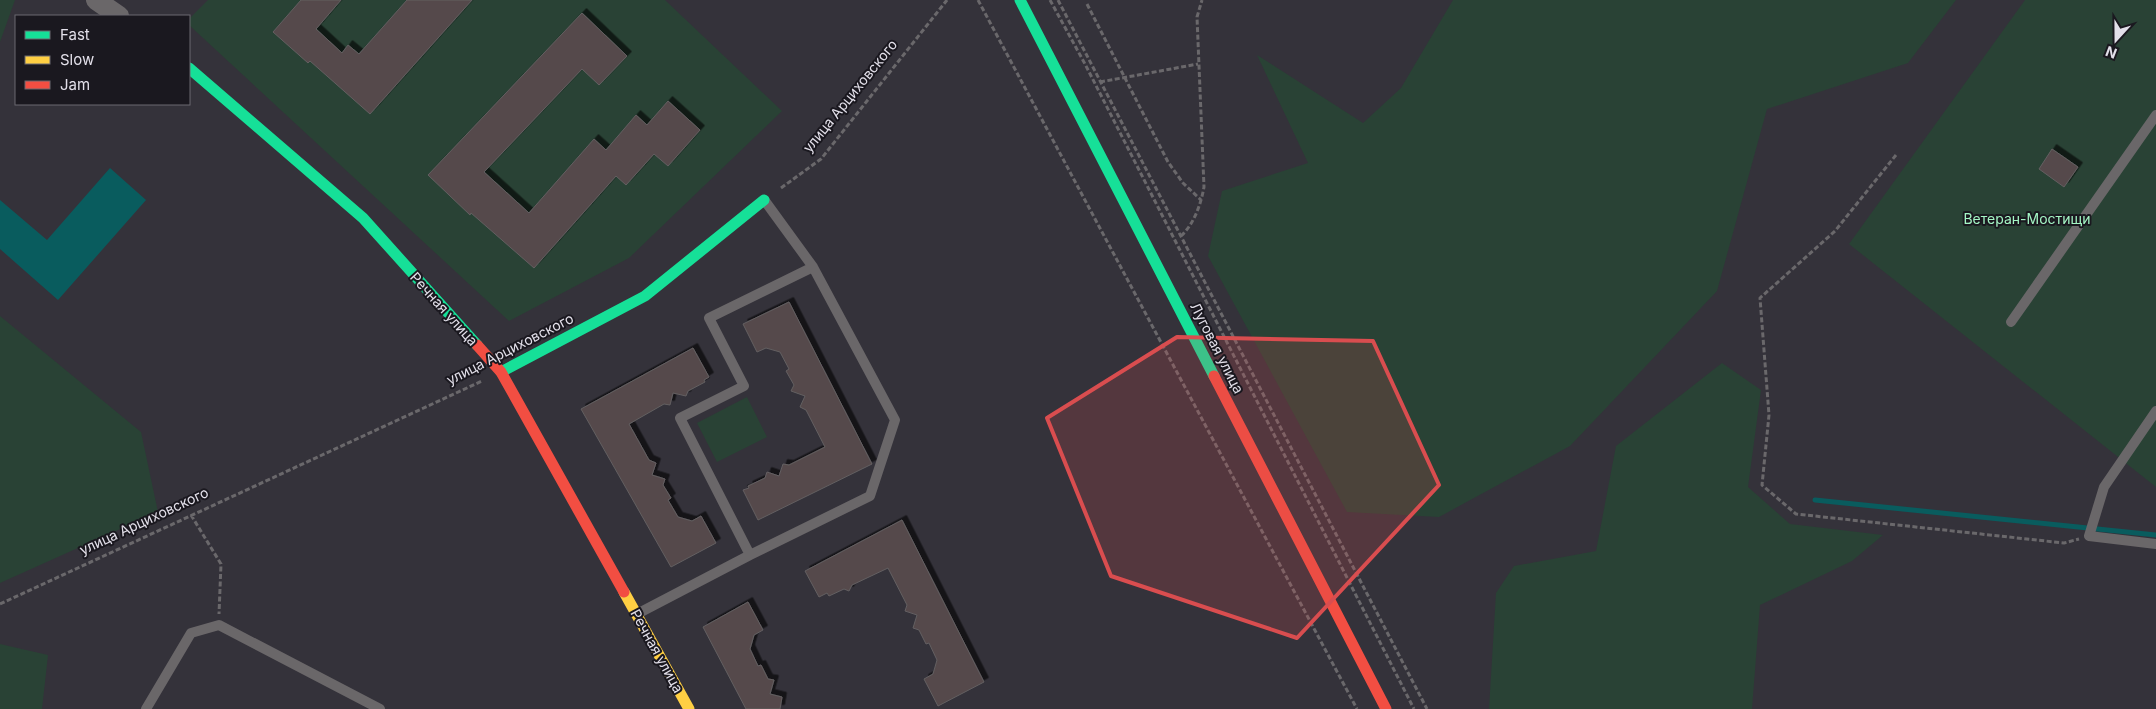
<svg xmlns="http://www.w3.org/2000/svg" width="2156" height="709" viewBox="0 0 2156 709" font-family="Inter,sans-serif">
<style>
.green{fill:#294235}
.water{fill:#095c5e}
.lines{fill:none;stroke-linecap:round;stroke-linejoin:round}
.stream{stroke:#095c5e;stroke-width:5}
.building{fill:#554a4b;stroke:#635f61;filter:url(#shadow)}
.path{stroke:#6a686b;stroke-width:3;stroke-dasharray:5 2.5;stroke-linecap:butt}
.lane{stroke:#6a6769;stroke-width:10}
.street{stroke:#6a6769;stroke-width:20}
.fast{stroke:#16e098;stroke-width:11}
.slow{stroke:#ffcf43;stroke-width:11}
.jam{stroke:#f24e42;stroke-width:11}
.marked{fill:#d94d4f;fill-opacity:0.2;stroke:#d94d4f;stroke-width:4;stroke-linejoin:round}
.labels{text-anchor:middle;stroke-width:4;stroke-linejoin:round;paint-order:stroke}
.street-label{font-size:14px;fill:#e3e0ea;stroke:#1a181f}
.park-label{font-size:14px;fill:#a4f6c5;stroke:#1a181f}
</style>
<defs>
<filter id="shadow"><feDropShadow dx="4.5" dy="-4.5" stdDeviation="0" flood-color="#0009"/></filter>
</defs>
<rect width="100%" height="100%" fill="#34323a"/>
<!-- green -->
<path class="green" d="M0,0H15L0,42Z
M208,0H665L782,111L629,258L509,321L189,25V19Z
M1453,0H1956L1908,63L1767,109L1717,291L1570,446L1439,517L1347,512L1208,256L1222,191L1308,163L1257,55L1363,123L1401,88Z
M2025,0H2156V487L1849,244Z
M0,316L141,432L158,512L0,583Z
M1722,363L1761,390L1748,487L1790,524L1883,535L1852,561L1760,605L1752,709H1489L1496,593L1514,566L1596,551L1616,446Z
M747,397L767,437L717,462L697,423Z
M0,644L48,655L42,709H0Z"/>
<!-- water -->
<path class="water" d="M110,168L146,200L58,300L0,249V200L47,240Z"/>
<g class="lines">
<!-- stream -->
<path class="stream" d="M1815,500L2156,535"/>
</g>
<!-- building -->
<path class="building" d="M301,0H341L316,29L342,53L348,45L359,54L407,0H472L370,114L310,61L308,63L273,32Z
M582,13L627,56L599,85L582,69L484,172L529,213L594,139L606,150L636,115L647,125L668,101L700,130L668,166L654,154L626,185L616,176L534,268L471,213L470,215L428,175Z
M2052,149L2078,167L2064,187L2039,169Z
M789,302L872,464L758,520L743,490L749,488L748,486L765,478L767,472L779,476L783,464L789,465L825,447L806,410L800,407L805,396L791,391L794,385L786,371L789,369L780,352L766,348L757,352L743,324Z
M693,348L709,377L704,380L705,382L688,391L686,396L673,393L670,405L664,404L629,424L649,460L656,463L652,475L665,479L663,485L671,498L668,500L678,517L692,521L701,516L716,543L671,567L581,409Z
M902,520L984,682L938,706L924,679L933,674L937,660L929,643L926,644L919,630L913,628L917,615L905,611L907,605L888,568L852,585L849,591L844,589L829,596L827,593L819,597L805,571Z
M748,602L763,630L754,635L750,649L758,666L761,665L768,679L774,680L770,694L782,697L780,709H746L703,627Z"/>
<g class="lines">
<!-- path -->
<path class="path" d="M978,0L1357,709
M1050,0L1085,64L1414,709
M1058,0L1427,709
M1087,4L1168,162L1183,183L1201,200
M1100,82L1198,64
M1896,155L1835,231L1760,298L1769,415L1762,485L1796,514L2064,543L2079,539
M781,188L821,159L947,0
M1181,236C1194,224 1201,204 1204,187L1197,17L1202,0
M191,515L221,564L219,614
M0,604L482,381"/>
<!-- lane -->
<path class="lane" d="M2011,322L2156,115
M2156,411L2104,487L2089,536L2156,544
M750,555L680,418L744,386L709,318L813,267
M637,614L750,555L870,496L895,420L813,267L765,201
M146,709L191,633L219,625L380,709"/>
<!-- street -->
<path class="street" d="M96,0L119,16"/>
<!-- fast -->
<path class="fast" d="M1020,0L1214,376
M189,68L363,218L477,345
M501,372L645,296L764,200"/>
<!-- slow -->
<path class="slow" d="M624,592L689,709"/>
<!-- jam -->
<path class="jam" d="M477,345L501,372L624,592
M1214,376L1386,709"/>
</g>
<!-- marked area -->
<path class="marked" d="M1177,337L1373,341L1439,485L1297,638L1111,576L1047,418Z"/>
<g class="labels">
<!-- street labels -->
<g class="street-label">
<text transform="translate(850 96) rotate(-51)" y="5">улица Арциховского</text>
<text transform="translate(444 309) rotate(48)" y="5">Речная улица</text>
<text transform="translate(1217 348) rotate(63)" y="5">Луговая улица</text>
<text transform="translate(510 349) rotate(-27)" y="5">улица Арциховского</text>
<text transform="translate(144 521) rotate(-25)" y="5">улица Арциховского</text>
<text transform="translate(657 651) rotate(61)" y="5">Речная улица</text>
</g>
<!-- park labels -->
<g class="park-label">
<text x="2027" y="224">Ветеран-Мостищи</text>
</g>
</g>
<!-- legend -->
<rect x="15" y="15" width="175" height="90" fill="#1a181f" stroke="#6a6870"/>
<rect x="25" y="31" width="25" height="8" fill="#16e098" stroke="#6a6870"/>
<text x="60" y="40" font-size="15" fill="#e3e0ea">Fast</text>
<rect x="25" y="56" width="25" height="8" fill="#ffcf43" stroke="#6a6870"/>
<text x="60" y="65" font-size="15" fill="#e3e0ea">Slow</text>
<rect x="25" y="81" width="25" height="8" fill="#f24e42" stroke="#6a6870"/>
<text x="60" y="90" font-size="15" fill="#e3e0ea">Jam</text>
<!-- north arrow -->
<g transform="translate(2116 40) rotate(201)" stroke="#1a181f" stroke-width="4" paint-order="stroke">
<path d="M0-4L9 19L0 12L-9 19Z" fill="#e3e0ea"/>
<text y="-8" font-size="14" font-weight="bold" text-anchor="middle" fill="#e3e0ea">N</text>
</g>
</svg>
